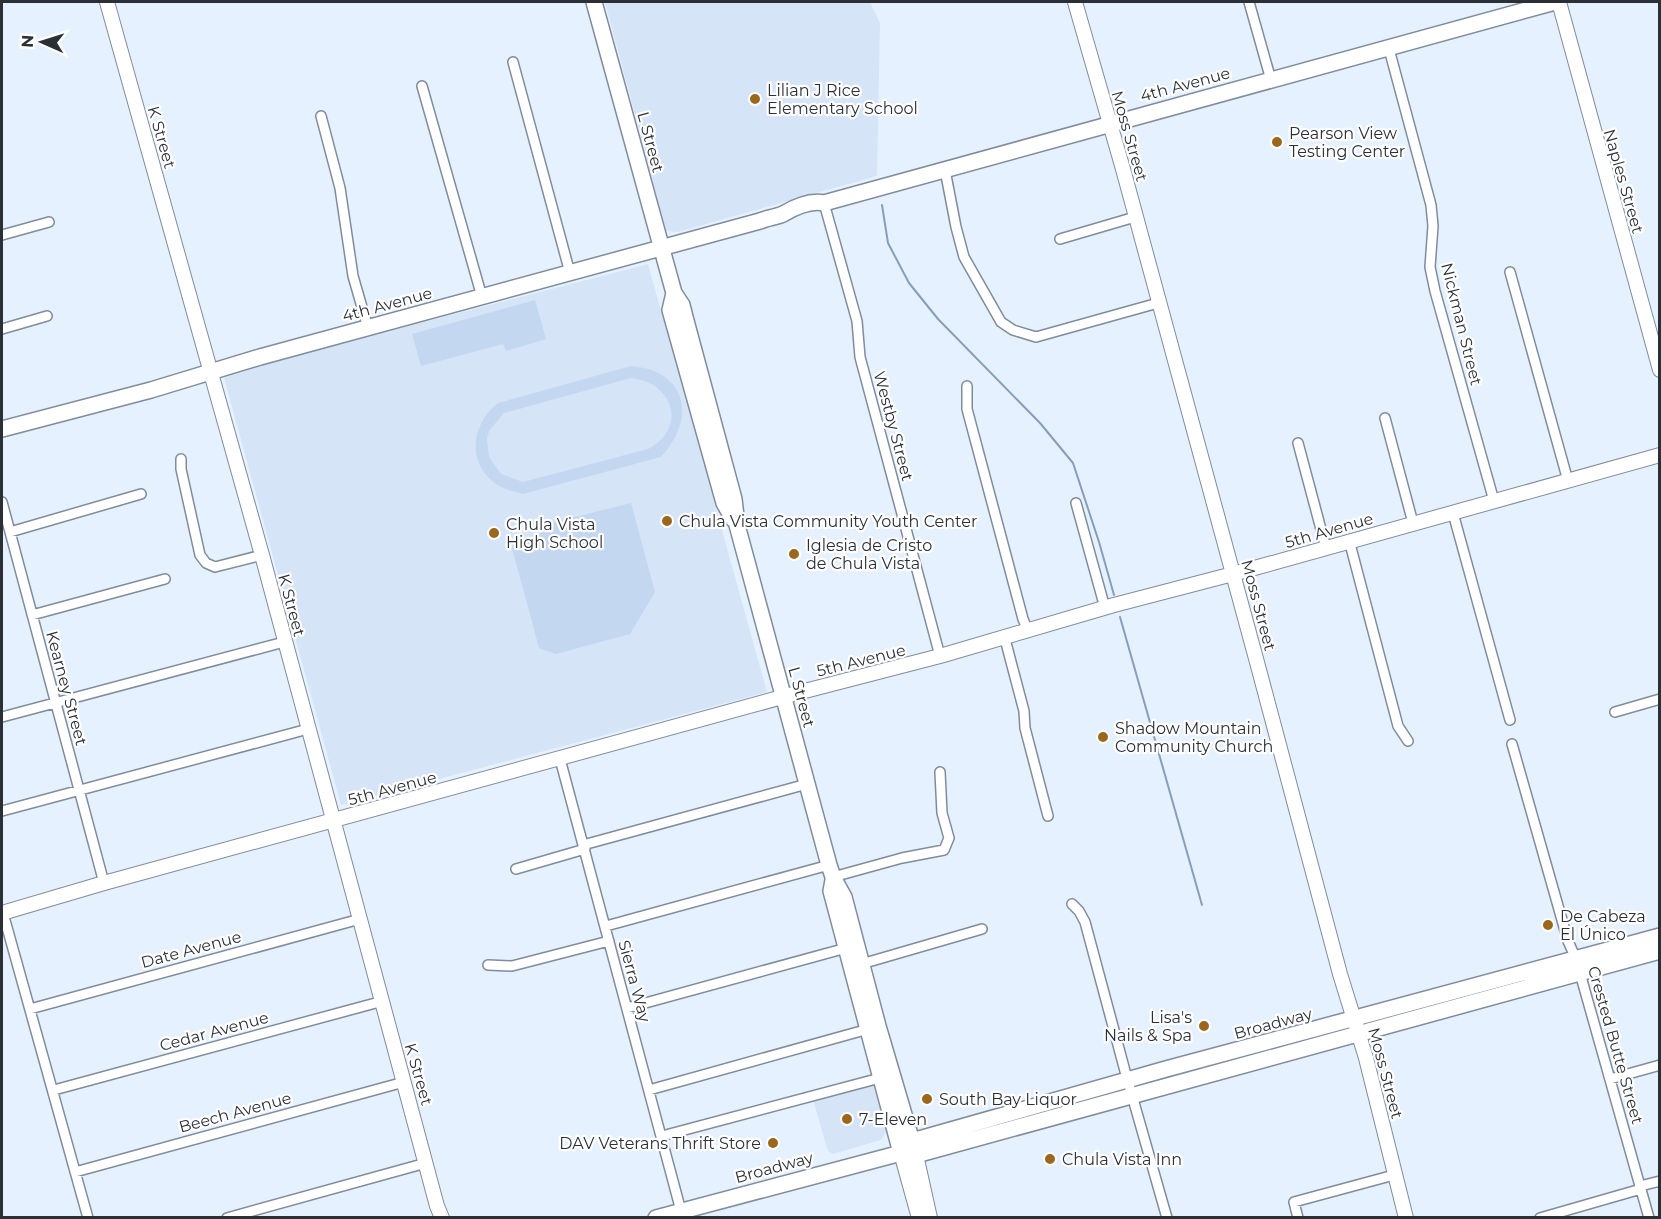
<svg xmlns="http://www.w3.org/2000/svg" width="1661" height="1219" viewBox="0 0 1661 1219" font-family="Montserrat,sans-serif">
<style>
.built{fill:#d6e4f7}
.green{fill:#c3d7f1;fill-rule:evenodd}
.lines{fill:none;stroke-linecap:round;stroke-linejoin:round}
.stream{stroke:#879ebb;stroke-width:2}
.street-casing{stroke:#808c9c;stroke-width:12}
.secondary-casing{stroke:#808c9c;stroke-width:16}
.primary-casing{stroke:#808c9c;stroke-width:18}
.street{stroke:#fff;stroke-width:9}
.secondary{stroke:#fff;stroke-width:14}
.primary{stroke:#fff;stroke-width:15}
.poi-dot{fill:#9a681c;stroke:#fff;stroke-width:2}
.labels{text-anchor:middle;stroke-width:4.5;stroke-linejoin:round;paint-order:stroke}
.street-label{font-size:16px;fill:#2b3037;stroke:#fff}
.poi-label{font-size:16px;fill:#2b3037;stroke:#fff;text-anchor:start}
</style>
<rect width="100%" height="100%" fill="#e6f1ff"/>
<!-- built -->
<path class="built" d="M605,2H870L880,23L877,176L678,232L666,231Z
M648,264L767,692L341,805L223,374Z
M875,1084L886,1132L881,1140L833,1154L828,1151L813,1100Z"/>
<!-- green -->
<path class="green" d="M535,300L546,339L506,351L503,344L421,366L412,334Z
M631,366C638,367 647,368 654,371C683,383 689,412 675,437C671,444 667,451 661,457L523,494C511,491 498,488 489,478C466,455 475,421 498,403ZM631,378C675,383 687,429 648,449L523,482L501,474L489,457L487,439L489,431L504,413Z
M631,503L655,592L630,634L556,654L539,648L512,548L515,541L538,536L547,524Z"/>
<g class="lines">
<!-- stream -->
<path class="stream" d="M882,205L888,243L909,283L938,319L1040,423L1073,463L1099,542L1114,595
M1120,617L1202,905"/>
<defs>
<path id="street" d="M1249,2L1271,80
M1389,49L1431,205L1433,226L1430,267L1435,291L1494,501
M513,62L570,273
M422,86L482,297
M321,116L340,188L353,276L368,328
M945,170L956,227L964,257L1001,322L1013,330L1036,337L1158,303
M824,203L857,321L860,357L940,656
M2,235L49,222
M1060,239L1135,217
M1510,272L1568,481
M2,329L47,316
M967,386V409L1023,619L1028,631
M1385,418L1413,523
M1298,443L1326,548
M181,459V469L200,555L206,563L215,567L262,555
M2,502L104,883
M1076,503L1105,608
M1453,513L1510,720
M10,532L141,494
M1349,540L1398,726L1408,741
M32,615L165,579
M1005,639L1024,711L1025,728L1048,816
M1615,712L1660,699
M2,717L284,642
M1512,744L1568,941L1576,959L1649,1218
M560,759C601,909 640,1060 681,1211
M2,811L308,729
M583,845L807,784
M516,869L585,849
M833,877L902,858L944,850L949,838L942,813L940,772
M1072,904L1079,911L1085,922L1125,1071L1167,1218
M3,913L88,1218
M606,926L829,865
M488,965L512,966L609,941
M858,965L982,929
M627,1008L850,947
M30,1009L360,919
M1610,1079L1660,1065
M54,1090L383,1001
M649,1090L872,1028
M662,1136L880,1078
M75,1172L404,1082
M1640,1186L1660,1181
M227,1218L426,1163
M1298,1218L1294,1202L1394,1175
M1540,1218L1641,1189"/>
<path id="secondary" d="M107,2L262,555L437,1206L442,1218
M1075,2L1123,169L1258,666L1340,974L1366,1058L1406,1218
M1559,2L1660,370
M2,913L104,883L797,693L940,656L1114,605L1233,574L1660,455
M901,1153L919,1218
M916,1155L930,1218"/>
<path id="primary" d="M594,2L674,293L682,305L685,317L734,499L737,525L829,865L833,877L844,897L878,1026L916,1155
M674,293L670,310L724,503L733,519
M2,429L151,390L260,357L760,221C767,218 776,217 783,214C795,207 810,200 824,203L1555,2
M833,880L831,891L901,1153
M905,1148L912,1141L1166,1069L1660,936
M656,1218L901,1153L916,1155L1660,951"/>
</defs>
<!-- street casing -->
<use href="#street" class="street-casing"/>
<!-- secondary casing -->
<use href="#secondary" class="secondary-casing"/>
<!-- primary casing -->
<use href="#primary" class="primary-casing"/>
<!-- street -->
<use href="#street" class="street"/>
<!-- secondary -->
<use href="#secondary" class="secondary"/>
<!-- primary -->
<use href="#primary" class="primary"/>
</g>
<!-- markers -->
<g class="poi-dot">
<circle cx="755" cy="99" r="6"/>
<circle cx="1277" cy="142" r="6"/>
<circle cx="667" cy="521" r="6"/>
<circle cx="494" cy="533" r="6"/>
<circle cx="794" cy="554" r="6"/>
<circle cx="1103" cy="737" r="6"/>
<circle cx="1548" cy="925" r="6"/>
<circle cx="1204" cy="1026" r="6"/>
<circle cx="927" cy="1099" r="6"/>
<circle cx="847" cy="1119" r="6"/>
<circle cx="773" cy="1143" r="6"/>
<circle cx="1050" cy="1159" r="6"/>
</g>
<g class="labels">
<!-- street labels -->
<g class="street-label">
<text transform="translate(1185 84) rotate(-15)" y="6">4th Avenue</text>
<text transform="translate(1130 136) rotate(74)" y="6">Moss Street</text>
<text transform="translate(162 137) rotate(74)" y="6">K Street</text>
<text transform="translate(651 142) rotate(75)" y="6">L Street</text>
<text transform="translate(1624 181) rotate(74)" y="6">Naples Street</text>
<text transform="translate(387 304) rotate(-15)" y="6">4th Avenue</text>
<text transform="translate(1462 324) rotate(76)" y="6">Nickman Street</text>
<text transform="translate(894 426) rotate(75)" y="6">Westby Street</text>
<text transform="translate(1329 530) rotate(-16)" y="6">5th Avenue</text>
<text transform="translate(292 605) rotate(75)" y="6">K Street</text>
<text transform="translate(1259 605) rotate(75)" y="6">Moss Street</text>
<text transform="translate(861 660) rotate(-14)" y="6">5th Avenue</text>
<text transform="translate(67 688) rotate(75)" y="6">Kearney Street</text>
<text transform="translate(802 697) rotate(75)" y="6">L Street</text>
<text transform="translate(392 788) rotate(-15)" y="6">5th Avenue</text>
<text transform="translate(191 949) rotate(-15)" y="6">Date Avenue</text>
<text transform="translate(635 981) rotate(75)" y="6">Sierra Way</text>
<text transform="translate(1273 1023) rotate(-15)" y="6">Broadway</text>
<text transform="translate(214 1031) rotate(-15)" y="6">Cedar Avenue</text>
<text transform="translate(1616 1045) rotate(74)" y="6">Crested Butte Street</text>
<text transform="translate(1386 1073) rotate(75)" y="6">Moss Street</text>
<text transform="translate(419 1074) rotate(74)" y="6">K Street</text>
<text transform="translate(235 1112) rotate(-15)" y="6">Beech Avenue</text>
<text transform="translate(774 1167) rotate(-15)" y="6">Broadway</text>
</g>
<!-- poi labels -->
<g class="poi-label">
<text x="767" y="96">Lilian J Rice<tspan x="767" dy="18">Elementary School</tspan></text>
<text x="1289" y="139">Pearson View<tspan x="1289" dy="18">Testing Center</tspan></text>
<text x="679" y="527">Chula Vista Community Youth Center</text>
<text x="506" y="530">Chula Vista<tspan x="506" dy="18">High School</tspan></text>
<text x="806" y="551">Iglesia de Cristo<tspan x="806" dy="18">de Chula Vista</tspan></text>
<text x="1115" y="734">Shadow Mountain<tspan x="1115" dy="18">Community Church</tspan></text>
<text x="1560" y="922">De Cabeza<tspan x="1560" dy="18">El Único</tspan></text>
<text x="1192" y="1023" text-anchor="end">Lisa's<tspan x="1192" dy="18">Nails &amp; Spa</tspan></text>
<text x="939" y="1105">South Bay Liquor</text>
<text x="859" y="1125">7-Eleven</text>
<text x="761" y="1149" text-anchor="end">DAV Veterans Thrift Store</text>
<text x="1062" y="1165">Chula Vista Inn</text>
</g>
</g>
<!-- border -->
<rect width="1661" height="1219" fill="none" stroke="#2b3037" stroke-width="6"/>
<!-- north arrow -->
<g transform="translate(42 42) rotate(273)" stroke="#ffffff" stroke-width="4.5" paint-order="stroke">
<path d="M0-4.5L10 22L0 15L-10 22Z" fill="#2b3037"/>
<text y="-9" font-size="16" font-weight="bold" text-anchor="middle" fill="#2b3037">N</text>
</g>
</svg>
